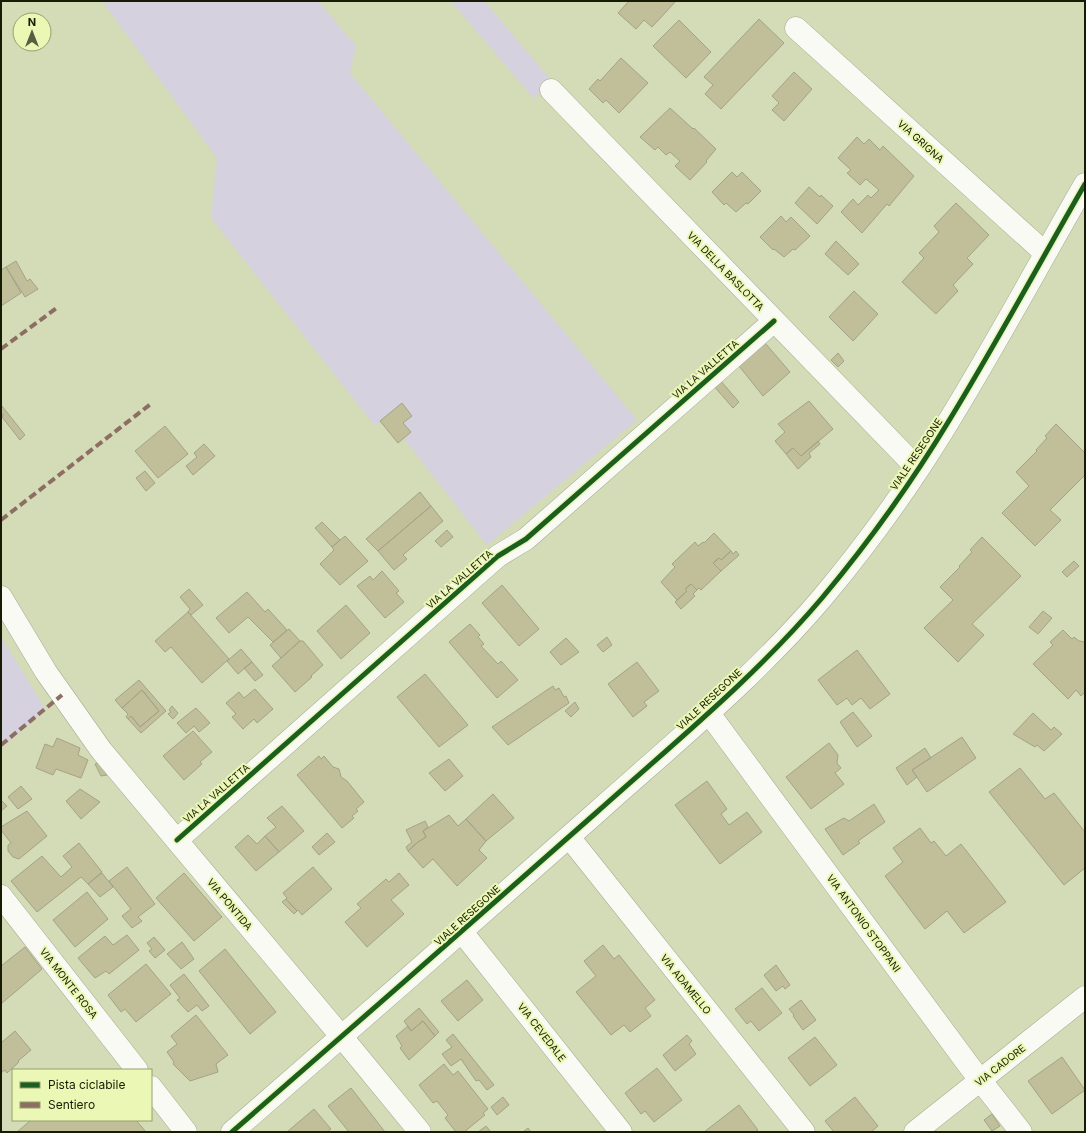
<svg xmlns="http://www.w3.org/2000/svg" width="1086" height="1133" viewBox="0 0 1086 1133" font-family="Inter,sans-serif">
<style>
.green{fill:#d5d1de}
.building{fill:#c0bf99;stroke:#a3a387}
.lines{fill:none;stroke-linecap:round;stroke-linejoin:round}
.street-casing{stroke:#a6ac8f;stroke-width:23}
.secondary-casing{stroke:#a6ac8f;stroke-width:23}
.street{stroke:#f9faf4;stroke-width:22}
.secondary{stroke:#f9faf4;stroke-width:22}
.quiet{stroke:#8d6e63;stroke-width:4;stroke-dasharray:8 4;stroke-linecap:butt}
.cycleway-casing{stroke:#eaf7b5;stroke-width:8}
.cycleway{stroke:#1b5e20;stroke-width:5}
.labels{text-anchor:middle;stroke-width:4;stroke-linejoin:round;paint-order:stroke}
.street-label{font-size:10px;fill:#171b03;stroke:#eaf7b5}
</style>
<rect width="100%" height="100%" fill="#d4dbb7"/>
<!-- green -->
<path class="green" d="M102,1H318L356,46L350,73L637,420L487,545L386,416L375,426L211,218L217,158Z
M451,1H484L550,79L534,99Z
M1,637L46,710L1,748Z"/>
<!-- building -->
<path class="building" d="M629,1H676L652,27L644,20L636,29L618,13Z
M759,19L784,43L721,109L705,94L713,85L704,77Z
M679,20L711,52L686,78L653,46Z
M621,58L648,83L619,113L606,100L603,103L589,89L598,79L600,81Z
M794,72L812,89L784,121L772,110L779,103L772,96Z
M670,108L693,129L694,128L716,149L706,161L707,162L690,180L675,166L680,161L670,152L666,155L658,147L655,150L640,137Z
M857,137L864,144L869,139L880,150L883,146L914,176L889,206L887,204L862,233L841,212L853,199L858,205L868,195L871,198L879,190L866,179L860,185L847,173L851,170L838,158Z
M732,172L737,177L742,172L761,191L748,204L746,203L736,212L726,203L724,205L712,192Z
M809,187L820,197L821,195L833,206L817,224L795,203Z
M956,203L989,235L967,258L973,264L953,285L958,291L936,314L902,282L924,258L919,253L939,232L934,226Z
M781,216L786,222L791,217L810,236L795,250L793,249L784,257L774,249L773,250L760,237Z
M836,241L859,264L848,275L825,254Z
M16,261L27,281L30,279L38,289L25,297L6,267Z
M6,267L21,293L1,306V270Z
M854,291L878,314L853,341L829,317Z
M765,343L790,372L763,396L739,366Z
M838,353L844,361L838,367L831,360Z
M719,379L739,402L733,408L713,385Z
M809,401L833,429L801,456L793,448L786,454L775,441L785,432L778,424Z
M402,403L412,416L403,423L411,432L398,443L380,421Z
M2,406L25,435L20,440L2,417L3,415L1,412V407Z
M1056,424L1085,453V475L1050,510L1061,520L1035,546L1002,513L1029,486L1016,472L1037,451L1036,450L1047,438L1045,436Z
M165,426L188,454L158,478L135,451Z
M818,441L820,444L809,453L811,457L798,469L786,454L793,448L801,456Z
M204,444L215,456L193,475L186,466L197,457L194,453Z
M145,471L155,483L146,491L136,478Z
M420,492L431,506L378,551L366,539Z
M431,506L443,521L403,555L407,559L394,570L378,551Z
M322,522L340,540L332,547L315,528Z
M447,530L453,537L441,547L435,541Z
M714,533L731,551L721,560L719,558L713,563L721,571L701,590L699,588L697,590L691,584L685,589L687,591L675,602L677,600L661,582L675,567L672,564L695,542L698,546L703,542L704,543Z
M345,536L368,561L340,585L320,564L334,550L332,547Z
M982,537L1021,576L972,624L984,635L958,662L924,628L953,600L940,587L960,567L959,566L972,552L970,550Z
M731,551L733,554L736,551L739,555L721,571L713,563L719,558L721,560Z
M1074,561L1079,566L1067,577L1062,572Z
M382,571L399,591L396,593L404,602L385,618L357,586L370,576L373,580Z
M691,584L697,590L693,594L695,596L681,609L675,602L687,591L685,589Z
M502,585L539,629L519,646L482,603Z
M189,589L203,605L191,615L188,612L190,609L180,597Z
M247,592L265,612L268,609L287,630L273,642L248,617L229,633L216,618Z
M346,605L370,633L341,659L317,631Z
M1043,611L1052,618L1038,634L1029,627Z
M188,612L229,659L202,683L171,647L165,652L155,641Z
M470,624L480,635L478,637L484,644L481,646L498,664L501,661L518,680L497,698L449,642Z
M289,629L300,641L281,658L270,645Z
M1063,630L1072,639L1074,637L1079,641L1085,642V692L1081,696L1076,690L1068,699L1033,664L1053,645L1050,642Z
M607,637L612,645L603,652L597,645Z
M566,638L579,652L561,665L550,652Z
M300,641H303L323,665L311,676L312,677L295,692L272,666Z
M241,649L252,662L238,674L227,661Z
M857,650L890,694L870,709L861,698L852,705L847,698L837,705L818,680Z
M252,662L263,675L255,681L244,668Z
M637,662L659,691L644,702L647,706L633,717L608,684Z
M425,674L468,725L439,747L397,697Z
M139,680L166,711L141,733L128,719L131,716L140,727L159,711L142,690L122,708L115,700Z
M553,686L555,690L559,688L564,697L566,696L569,703L508,745L492,727Z
M255,689L273,709L257,723L254,719L243,729L232,717L236,714L226,703L239,692L244,698Z
M142,690L159,711L140,727L131,716L128,719L126,717L128,714L122,708Z
M575,702L579,709L571,717L565,711Z
M172,706L178,713L173,719L168,714L171,712L169,710Z
M196,708L210,723L199,732L194,726L186,733L177,723Z
M853,712L872,736L857,747L840,722Z
M1033,713L1051,730L1054,727L1062,734L1044,751L1037,745L1035,747L1013,734Z
M193,731L212,752L200,762L202,764L184,780L163,756Z
M962,737L976,758L927,792L912,770Z
M57,738L80,748L78,755L88,760L81,778L56,769L53,775L36,768L45,744L53,747Z
M829,743L838,755L837,763L841,768L835,773L844,784L811,809L786,777Z
M925,748L931,758L912,770L917,777L907,785L896,768Z
M319,756L321,759L324,756L333,767L339,769L341,777L347,781L364,802L356,809L358,811L352,816L354,818L342,828L297,775Z
M449,759L463,776L445,791L429,773Z
M101,762L107,775L101,776L95,764Z
M1020,768L1045,799L1054,793L1085,832V868L1064,885L989,792Z
M707,781L727,809L721,814L729,825L747,812L762,832L720,864L675,805Z
M21,786L32,799L18,809L8,797Z
M80,789L100,802L81,819L66,801Z
M493,794L514,818L486,841L466,819Z
M1,800L7,806L1,811Z
M874,804L885,822L858,841L860,843L843,855L825,829L842,819L844,818L849,821Z
M282,806L304,831L279,852L265,836L276,827L267,818Z
M27,811L47,836L19,859L13,857L8,851V845L11,843L1,830V827Z
M449,815L458,826L466,819L486,841L479,850L487,858L457,886L433,859L423,868L408,851L418,842L426,837L423,831Z
M425,821L428,827L423,831L426,837L418,842L408,851L406,847L412,842L406,830Z
M920,828L931,843L934,841L946,856L961,844L1006,902L964,933L947,911L925,929L885,876L903,862L893,848Z
M327,833L335,842L319,855L312,847Z
M248,835L257,844L265,836L279,852L256,871L235,847Z
M79,843L102,872L88,884L81,877L37,912L11,881L42,856L61,877L72,867L63,856Z
M127,867L155,904L138,917L142,921L132,928L122,916L131,909L109,881Z
M313,867L332,889L302,915L298,910L297,911L286,899L287,898L283,893Z
M102,873L113,887L100,897L88,884Z
M184,873L222,917L194,941L156,898Z
M399,873L409,885L391,900L404,914L367,947L345,922L361,908L357,904L386,879L389,882Z
M87,892L108,919L75,947L53,920Z
M286,899L297,911L294,914L282,902Z
M127,935L139,950L109,974L106,971L95,978L78,958L105,936L113,945Z
M154,937L165,950L155,958L149,951L152,949L147,943Z
M182,942L194,959L181,969L167,954Z
M603,945L614,959L619,955L655,1000L645,1008L651,1016L630,1032L624,1025L611,1035L576,992L596,976L584,961Z
M25,947L42,969L1,1004V966Z
M225,949L276,1012L250,1034L199,971Z
M146,964L171,994L136,1022L125,1009L121,1012L108,995Z
M776,965L790,985L785,989L783,986L776,991L764,975Z
M184,974L209,1006L202,1011L197,1005L188,1012L177,1000L180,998L170,985Z
M467,980L483,1000L458,1021L441,1001Z
M762,988L782,1013L759,1031L751,1021L747,1024L735,1009Z
M801,1000L816,1020L803,1030L793,1016L794,1015L789,1009Z
M419,1008L439,1032L435,1036L423,1021L411,1031L404,1021Z
M196,1015L228,1055L216,1064L218,1072L190,1081L173,1064L174,1062L167,1052L177,1044L171,1036Z
M423,1021L435,1036L409,1060L400,1048L402,1046L396,1036L408,1026L411,1031Z
M15,1031L31,1050L18,1061L19,1062L7,1073L5,1070L1,1073V1040L2,1042Z
M453,1034L494,1085L487,1090L479,1080L476,1081L461,1059L451,1066L442,1054L452,1047L446,1040Z
M687,1035L692,1041L689,1044L696,1054L675,1071L663,1055Z
M815,1037L837,1065L810,1086L788,1058Z
M1062,1057L1085,1090L1052,1114L1028,1081Z
M444,1064L453,1075L458,1071L488,1109L483,1113L485,1115L464,1132H456L445,1118L448,1115L437,1101L433,1103L419,1085Z
M657,1068L682,1100L654,1122L645,1111L641,1114L625,1093Z
M351,1088L385,1132H349L328,1106Z
M503,1097L509,1105L497,1115L491,1107Z
M855,1097L878,1126L871,1132H834L825,1121Z
M739,1105L758,1130L755,1132H704Z
M314,1109L331,1129L327,1132H287Z
M992,1114L1000,1126L992,1131L984,1120Z
M31,1120H136L146,1132H17Z
M486,1126L491,1132H478Z
M528,1128L531,1132H523Z"/>
<g class="lines">
<defs>
<path id="street" d="M796,28L1045,253
M551,90L918,469
M1,597L46,672L101,750L351,1048L420,1132
M708,712L970,1067L1021,1132
M569,837L804,1132
M177,840L498,556L526,539L774,321
M1,896L137,1070
M462,932L621,1132
M151,1087L186,1132
M915,1132L1085,997"/>
<path id="secondary" d="M232,1132C354,1026 476,919 597,812C674,743 755,677 822,598C869,542 912,482 950,419C997,342 1040,262 1085,184"/>
</defs>
<!-- street casing -->
<use href="#street" class="street-casing"/>
<!-- secondary casing -->
<use href="#secondary" class="secondary-casing"/>
<!-- street -->
<use href="#street" class="street"/>
<!-- secondary -->
<use href="#secondary" class="secondary"/>
<!-- quiet -->
<path class="quiet" d="M1,349L58,307
M1,520L152,403
M1,745L62,695"/>
<defs>
<path id="cycleway" d="M177,840L498,556L526,539L774,321
M232,1132C354,1026 476,919 597,812C674,743 755,677 822,598C869,542 912,482 950,419C997,342 1040,262 1085,184"/>
</defs>
<!-- cycleway casing -->
<use href="#cycleway" class="cycleway-casing"/>
<!-- cycleway -->
<use href="#cycleway" class="cycleway"/>
</g>
<g class="labels">
<!-- street labels -->
<g class="street-label">
<text transform="translate(921 141) rotate(42)" y="4">VIA GRIGNA</text>
<text transform="translate(726 271) rotate(46)" y="4">VIA DELLA BASLOTTA</text>
<text transform="translate(705 369) rotate(-41)" y="4">VIA LA VALLETTA</text>
<text transform="translate(916 454) rotate(-56)" y="4">VIALE RESEGONE</text>
<text transform="translate(459 579) rotate(-41)" y="4">VIA LA VALLETTA</text>
<text transform="translate(709 699) rotate(-43)" y="4">VIALE RESEGONE</text>
<text transform="translate(216 793) rotate(-41)" y="4">VIA LA VALLETTA</text>
<text transform="translate(230 904) rotate(50)" y="4">VIA PONTIDA</text>
<text transform="translate(467 915) rotate(-42)" y="4">VIALE RESEGONE</text>
<text transform="translate(864 923) rotate(54)" y="4">VIA ANTONIO STOPPANI</text>
<text transform="translate(69 983) rotate(52)" y="4">VIA MONTE ROSA</text>
<text transform="translate(686 984) rotate(51)" y="4">VIA ADAMELLO</text>
<text transform="translate(542 1032) rotate(52)" y="4">VIA CEVEDALE</text>
<text transform="translate(1000 1065) rotate(-38)" y="4">VIA CADORE</text>
</g>
</g>
<!-- border -->
<rect width="1086" height="1133" fill="none" stroke="#171b03" stroke-width="4"/>
<!-- legend -->
<rect x="12" y="1069" width="140" height="52" fill="#eaf7b5" stroke="#969f6e"/>
<rect x="20" y="1082" width="20" height="6" fill="#1b5e20" stroke="#969f6e"/>
<text x="48" y="1089" font-size="12" fill="#171b03">Pista ciclabile</text>
<rect x="20" y="1102" width="20" height="6" fill="#8d6e63" stroke="#969f6e"/>
<text x="48" y="1109" font-size="12" fill="#171b03">Sentiero</text>
<!-- north arrow -->
<g transform="translate(32 32)"><circle r="19" fill="#eaf7b5" stroke="#969f6e"/>
<path d="M0-3L7 15L0 10L-7 15Z" fill="#595e42"/>
<text y="-6" font-size="11" font-weight="bold" text-anchor="middle" fill="#171b03">N</text>
</g>
</svg>
